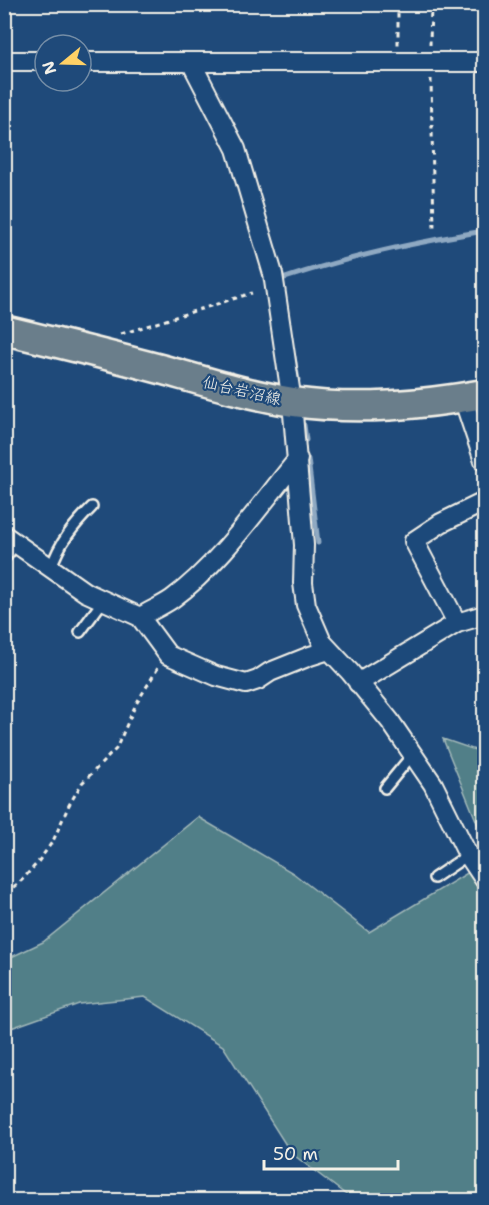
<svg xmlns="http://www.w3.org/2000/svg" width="489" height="1205" viewBox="0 0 489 1205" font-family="'Shantell Sans','Klee One',sans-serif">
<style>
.green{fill:#517f88;stroke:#a2b8b8;stroke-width:1.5}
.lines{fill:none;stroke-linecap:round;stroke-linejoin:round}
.stream{stroke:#8fa9c2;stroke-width:5}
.service-casing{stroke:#f4f1e8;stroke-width:14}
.minor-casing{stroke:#f4f1e8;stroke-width:22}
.primary-casing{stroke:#f4f1e8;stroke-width:33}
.path{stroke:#f4f1e8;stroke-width:3;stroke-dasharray:4.5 4.5;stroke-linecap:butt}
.service{stroke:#1f4a7a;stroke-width:9}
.minor{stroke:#1f4a7a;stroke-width:18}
.primary{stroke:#6b7e8b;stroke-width:28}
.labels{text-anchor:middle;stroke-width:4.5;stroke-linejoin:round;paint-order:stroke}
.street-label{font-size:16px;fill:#f4f1e8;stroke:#1f4a7a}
</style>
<rect width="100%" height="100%" fill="#1f4a7a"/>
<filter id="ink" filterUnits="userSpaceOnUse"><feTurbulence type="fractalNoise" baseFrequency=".0167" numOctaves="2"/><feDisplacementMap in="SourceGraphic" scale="12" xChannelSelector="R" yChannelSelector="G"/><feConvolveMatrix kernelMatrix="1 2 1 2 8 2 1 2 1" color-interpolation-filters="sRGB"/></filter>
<g filter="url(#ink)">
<!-- green -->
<path class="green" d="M443,739L484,753V840Z
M198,817L293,873L369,932L484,863V1200H353L291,1153L223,1046L145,997L79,1004L11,1028L5,1036V960L43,942Z"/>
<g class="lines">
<!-- stream -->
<path class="stream" d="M282,283V279C348,257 416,242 484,231
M294,357L298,380
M304,425L306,440
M308,459L318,543"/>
<defs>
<path id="service" d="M4,559L17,543
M51,568C59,543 74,525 92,507
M80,632L103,601
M385,788L413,754
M434,878L468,855"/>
<path id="minor" d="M4,61H45
M81,62H484
M191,62L236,149L273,274L292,402L304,545L303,583L306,605L322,642L350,672L390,721L433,784L468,855L484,879
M463,398L484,461
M4,535L85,592L140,617C150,611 162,606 172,599C220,564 260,505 298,459
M140,617L168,655L216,676L246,684L258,680L270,672L310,656L329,650
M457,623L484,615
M358,683L457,623L414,541L441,523L484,502"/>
<path id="primary" d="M4,330C58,343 111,356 164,370C207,382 250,395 293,402C358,411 421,405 484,394"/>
</defs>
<!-- service casing -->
<use href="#service" class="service-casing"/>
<!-- minor casing -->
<use href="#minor" class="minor-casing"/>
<!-- primary casing -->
<use href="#primary" class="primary-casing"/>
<!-- path -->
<path class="path" d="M398,4V45
M430,45L431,4
M431,79L434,230
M121,334L252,293
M6,893L22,880L38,862L53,841L69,805L82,783L116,749L136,704L158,668"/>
<!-- service -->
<use href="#service" class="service"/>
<!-- minor -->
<use href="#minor" class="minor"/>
<!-- primary -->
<use href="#primary" class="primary"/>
</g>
</g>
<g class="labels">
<!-- street labels -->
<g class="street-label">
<text transform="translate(242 390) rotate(13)" y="6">仙台岩沼線</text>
</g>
</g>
<!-- margin -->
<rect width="489" height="1205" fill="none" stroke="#1f4a7a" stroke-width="24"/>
<rect x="12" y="12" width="465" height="1181" fill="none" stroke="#f4f1e8" stroke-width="2" filter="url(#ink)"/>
<!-- north arrow -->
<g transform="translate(63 63) rotate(251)"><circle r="28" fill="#1f4a7a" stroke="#748da6" stroke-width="1.5"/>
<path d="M0-4.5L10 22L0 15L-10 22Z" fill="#ffd166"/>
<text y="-9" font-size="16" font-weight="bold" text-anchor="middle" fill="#f4f1e8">N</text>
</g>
<!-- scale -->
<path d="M264 1160v9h134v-9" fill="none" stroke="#f4f1e8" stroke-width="3"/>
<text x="273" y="1160" font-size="18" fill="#f4f1e8" stroke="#1f4a7a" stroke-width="4.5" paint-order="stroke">50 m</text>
</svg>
